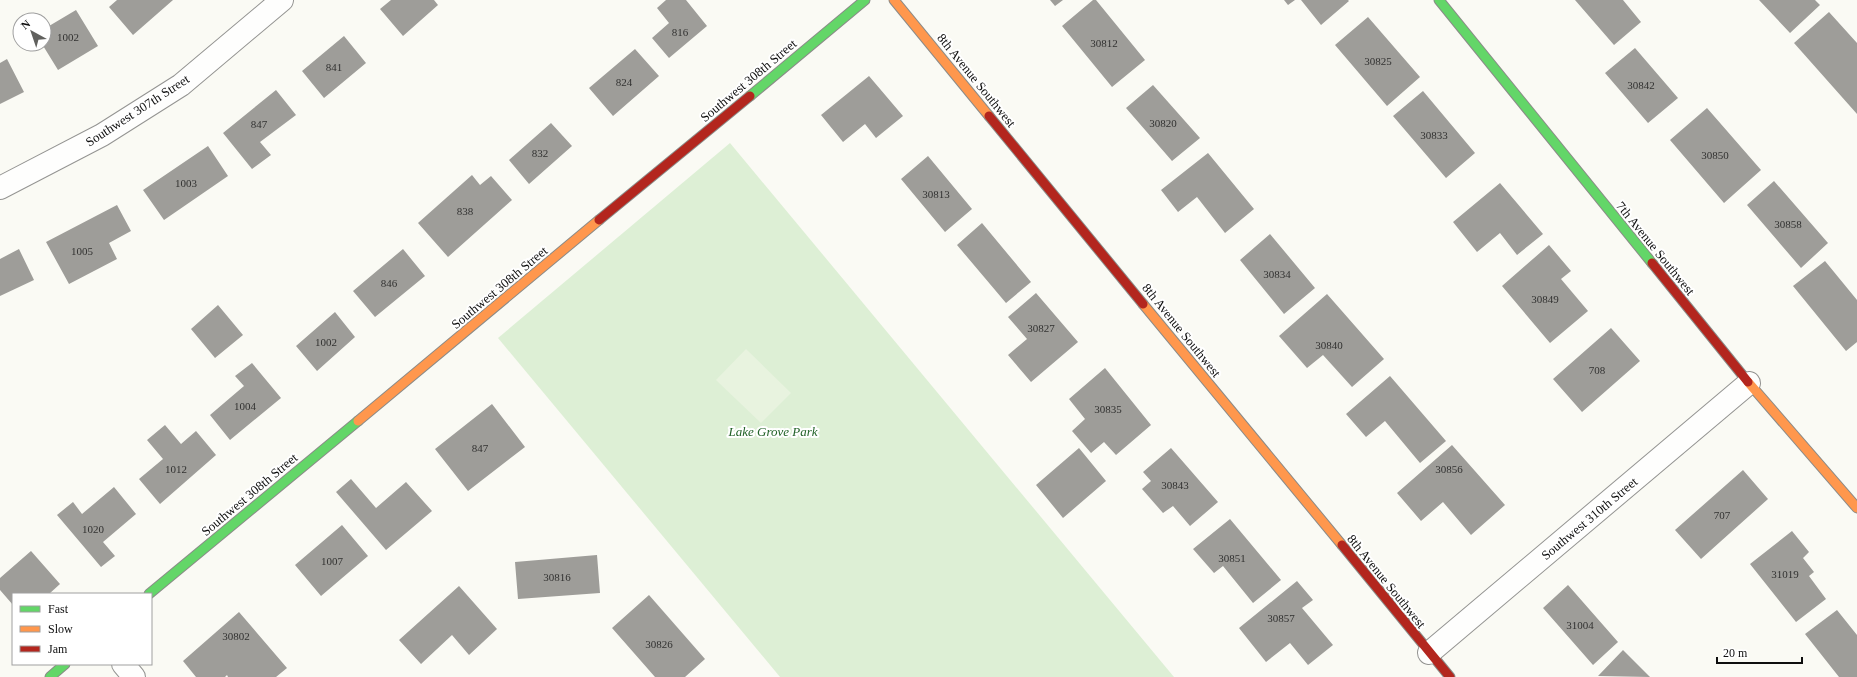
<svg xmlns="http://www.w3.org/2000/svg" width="1857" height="677" viewBox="0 0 1857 677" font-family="'Times New Roman',serif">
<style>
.green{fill:#ddefd5}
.pitch{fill:#e8f3df}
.building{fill:#9e9d99}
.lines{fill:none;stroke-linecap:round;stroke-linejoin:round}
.street-casing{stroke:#949492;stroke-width:24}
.fast-casing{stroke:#8b8b88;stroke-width:11}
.slow-casing{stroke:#8b8b88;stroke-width:11}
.jam-casing{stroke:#8b8b88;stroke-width:11}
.street{stroke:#fefefd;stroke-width:22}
.fast{stroke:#63d668;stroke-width:9}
.slow{stroke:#ff974d;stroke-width:9}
.jam{stroke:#b3261e;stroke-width:9}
.labels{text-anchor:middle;stroke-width:4;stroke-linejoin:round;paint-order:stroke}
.number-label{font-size:11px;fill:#323231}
.street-label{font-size:13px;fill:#0e0e0e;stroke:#fff}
.park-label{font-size:13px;font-style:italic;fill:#226228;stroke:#fff}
</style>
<rect width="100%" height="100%" fill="#fafaf4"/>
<!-- green -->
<path class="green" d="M730,143L1174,677H780L498,338Z"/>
<!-- pitch -->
<path class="pitch" d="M746,349L791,393L761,423L716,380Z"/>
<!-- building -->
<path class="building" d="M117,0H173L133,35L109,7Z
M391,0H434L438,5L403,36L380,9Z
M666,0H686L707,26L669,58L652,38L669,23L657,8Z
M1050,0H1063L1055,6Z
M1093,0H1096L1145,60L1112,87L1062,26Z
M1284,0H1295L1288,5Z
M1301,0H1348L1349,1L1321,25Z
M1575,0H1623L1641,22L1614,45Z
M1759,0H1815L1820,5L1790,33Z
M76,10L98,46L58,70L42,44H44V29Z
M1829,12L1857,43V114L1794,43Z
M1368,17L1420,77L1387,106L1335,45Z
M344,36L366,63L324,98L302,71Z
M1635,48L1678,98L1648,123L1605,73Z
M635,49L659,76L613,116L589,88Z
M7,59L24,92L0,104V63Z
M869,76L903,116L876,138L865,124L843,142L821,115Z
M1153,85L1200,138L1172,161L1126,108Z
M276,90L296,115L260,142L271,155L252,169L223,133Z
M1423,91L1475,153L1446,178L1393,116Z
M1707,108L1761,170L1724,203L1670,140Z
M551,123L572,146L529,184L509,160Z
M208,146L228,176L164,220L143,190Z
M1208,153L1254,209L1225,233L1197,197L1178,212L1161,190Z
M928,156L972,209L945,232L901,179Z
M472,175L480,185L491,176L512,200L448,257L418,223Z
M1774,181L1828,243L1801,268L1747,205Z
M1500,183L1543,234L1517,255L1500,233L1477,252L1453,222Z
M117,205L131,231L109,243L117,259L69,284L46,242Z
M982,223L1031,282L1006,303L957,245Z
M1270,234L1315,288L1284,314L1240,260Z
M1549,245L1571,271L1561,279L1588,311L1550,343L1502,286Z
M19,249L34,280L0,296V259Z
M403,249L425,276L375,317L353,291Z
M1825,261L1857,300V342L1846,351L1793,286Z
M1036,293L1078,342L1031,382L1008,355L1027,339L1008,317Z
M1327,294L1384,359L1352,387L1323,355L1307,368L1279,336Z
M218,305L243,335L215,358L191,329Z
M335,312L355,337L317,371L296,346Z
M1611,328L1640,361L1582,412L1553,379Z
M252,363L281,398L230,440L210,415L244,386L235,376Z
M1105,368L1151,425L1116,455L1104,442L1091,453L1072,431L1085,419L1069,399Z
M1390,376L1446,441L1420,463L1385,421L1366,437L1346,414Z
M492,404L525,447L468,491L435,449Z
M165,425L181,444L196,431L216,455L160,504L139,479L163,459L147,440Z
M1452,445L1505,505L1471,535L1443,502L1421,521L1397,493Z
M1079,448L1106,481L1063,518L1036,485Z
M1171,448L1218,502L1190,526L1173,506L1163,513L1142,489L1151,481L1143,472Z
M1743,470L1768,499L1701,559L1675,530Z
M351,479L376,508L406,482L432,511L386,550L336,492Z
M114,487L136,514L103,542L115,556L101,567L57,515L73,502L82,514Z
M1230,519L1281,580L1253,603L1223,566L1214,573L1193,549Z
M342,525L368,556L321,596L295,565Z
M1792,531L1809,552L1803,558L1814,572L1809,576L1826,599L1796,622L1750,564Z
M31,551L60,584L49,594H13V605L0,590V578Z
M597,555L600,593L518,599L515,562Z
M1297,581L1313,600L1302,608L1333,645L1308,665L1290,643L1266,662L1239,628Z
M1568,585L1618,642L1593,665L1543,608Z
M459,586L497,629L469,655L452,635L421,664L399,640Z
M649,595L705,659L685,677H655L612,628Z
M1837,610L1857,635V677H1839L1805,634Z
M239,612L287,668L276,677H228L227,675L225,677H196L183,661Z
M1623,650L1650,677L1598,676Z"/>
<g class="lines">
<defs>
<path id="street" d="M0,188L102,135L181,85L282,0
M1429,653L1749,383
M123,664L134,677"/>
<path id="fast" d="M1439,0L1652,263
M750,96L865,0
M149,594L358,421
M50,677L65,664"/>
<path id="slow" d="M894,0L989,116
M1143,304L1342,545
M1748,382L1857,508
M358,421L599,220"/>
<path id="jam" d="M989,116L1143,304
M599,220L750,96
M1652,263L1748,382
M1342,545L1450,677"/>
</defs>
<!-- street casing -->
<use href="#street" class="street-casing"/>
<!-- fast casing -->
<use href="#fast" class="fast-casing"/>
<!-- slow casing -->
<use href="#slow" class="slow-casing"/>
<!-- jam casing -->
<use href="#jam" class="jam-casing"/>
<!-- street -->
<use href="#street" class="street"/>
<!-- fast -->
<use href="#fast" class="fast"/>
<!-- slow -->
<use href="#slow" class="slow"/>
<!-- jam -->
<use href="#jam" class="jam"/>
</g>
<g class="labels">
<!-- number labels -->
<g class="number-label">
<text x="680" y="36">816</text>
<text x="68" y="41">1002</text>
<text x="1104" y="47">30812</text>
<text x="1378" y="65">30825</text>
<text x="334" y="71">841</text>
<text x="624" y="86">824</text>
<text x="1641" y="89">30842</text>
<text x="1163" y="127">30820</text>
<text x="259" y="128">847</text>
<text x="1434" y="139">30833</text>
<text x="540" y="157">832</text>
<text x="1715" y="159">30850</text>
<text x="186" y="187">1003</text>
<text x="936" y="198">30813</text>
<text x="465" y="215">838</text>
<text x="1788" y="228">30858</text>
<text x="82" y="255">1005</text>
<text x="1277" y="278">30834</text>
<text x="389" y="287">846</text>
<text x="1545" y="303">30849</text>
<text x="1041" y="332">30827</text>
<text x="326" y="346">1002</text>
<text x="1329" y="349">30840</text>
<text x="1597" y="374">708</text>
<text x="245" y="410">1004</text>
<text x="1108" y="413">30835</text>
<text x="480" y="452">847</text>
<text x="176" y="473">1012</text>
<text x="1449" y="473">30856</text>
<text x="1175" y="489">30843</text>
<text x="1722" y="519">707</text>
<text x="93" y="533">1020</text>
<text x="1232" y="562">30851</text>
<text x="332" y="565">1007</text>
<text x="1785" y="578">31019</text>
<text x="557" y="581">30816</text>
<text x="1281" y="622">30857</text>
<text x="1580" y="629">31004</text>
<text x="236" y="640">30802</text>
<text x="659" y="648">30826</text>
</g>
<!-- street labels -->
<g class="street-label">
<text transform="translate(748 80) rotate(-40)" y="5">Southwest 308th Street</text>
<text transform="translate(977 80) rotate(51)" y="5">8th Avenue Southwest</text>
<text transform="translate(137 110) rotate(-33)" y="5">Southwest 307th Street</text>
<text transform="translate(1656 248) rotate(51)" y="5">7th Avenue Southwest</text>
<text transform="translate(499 287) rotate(-40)" y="5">Southwest 308th Street</text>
<text transform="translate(1182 330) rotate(51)" y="5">8th Avenue Southwest</text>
<text transform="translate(249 494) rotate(-40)" y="5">Southwest 308th Street</text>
<text transform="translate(1589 518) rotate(-40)" y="5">Southwest 310th Street</text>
<text transform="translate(1387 581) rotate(51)" y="5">8th Avenue Southwest</text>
</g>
<!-- park labels -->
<g class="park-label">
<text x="773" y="436">Lake Grove Park</text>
</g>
</g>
<!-- legend -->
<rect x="12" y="593" width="140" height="72" fill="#ffffff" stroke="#9f9f9f"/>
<rect x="20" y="606" width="20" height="6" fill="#63d668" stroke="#9f9f9f"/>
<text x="48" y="613" font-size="12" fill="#0e0e0e">Fast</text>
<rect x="20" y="626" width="20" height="6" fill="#ff974d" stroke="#9f9f9f"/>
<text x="48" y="633" font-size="12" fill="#0e0e0e">Slow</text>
<rect x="20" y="646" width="20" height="6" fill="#b3261e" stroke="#9f9f9f"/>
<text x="48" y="653" font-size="12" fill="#0e0e0e">Jam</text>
<!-- north arrow -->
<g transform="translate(32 32) rotate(320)"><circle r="19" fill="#ffffff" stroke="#9f9f9f"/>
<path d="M0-3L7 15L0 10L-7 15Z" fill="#61615e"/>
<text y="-6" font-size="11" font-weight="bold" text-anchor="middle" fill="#0e0e0e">N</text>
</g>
<!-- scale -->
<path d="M1717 657v6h85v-6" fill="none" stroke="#0e0e0e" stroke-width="2"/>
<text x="1723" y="657" font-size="12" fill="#0e0e0e" stroke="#ffffff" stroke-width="3" paint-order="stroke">20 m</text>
</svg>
